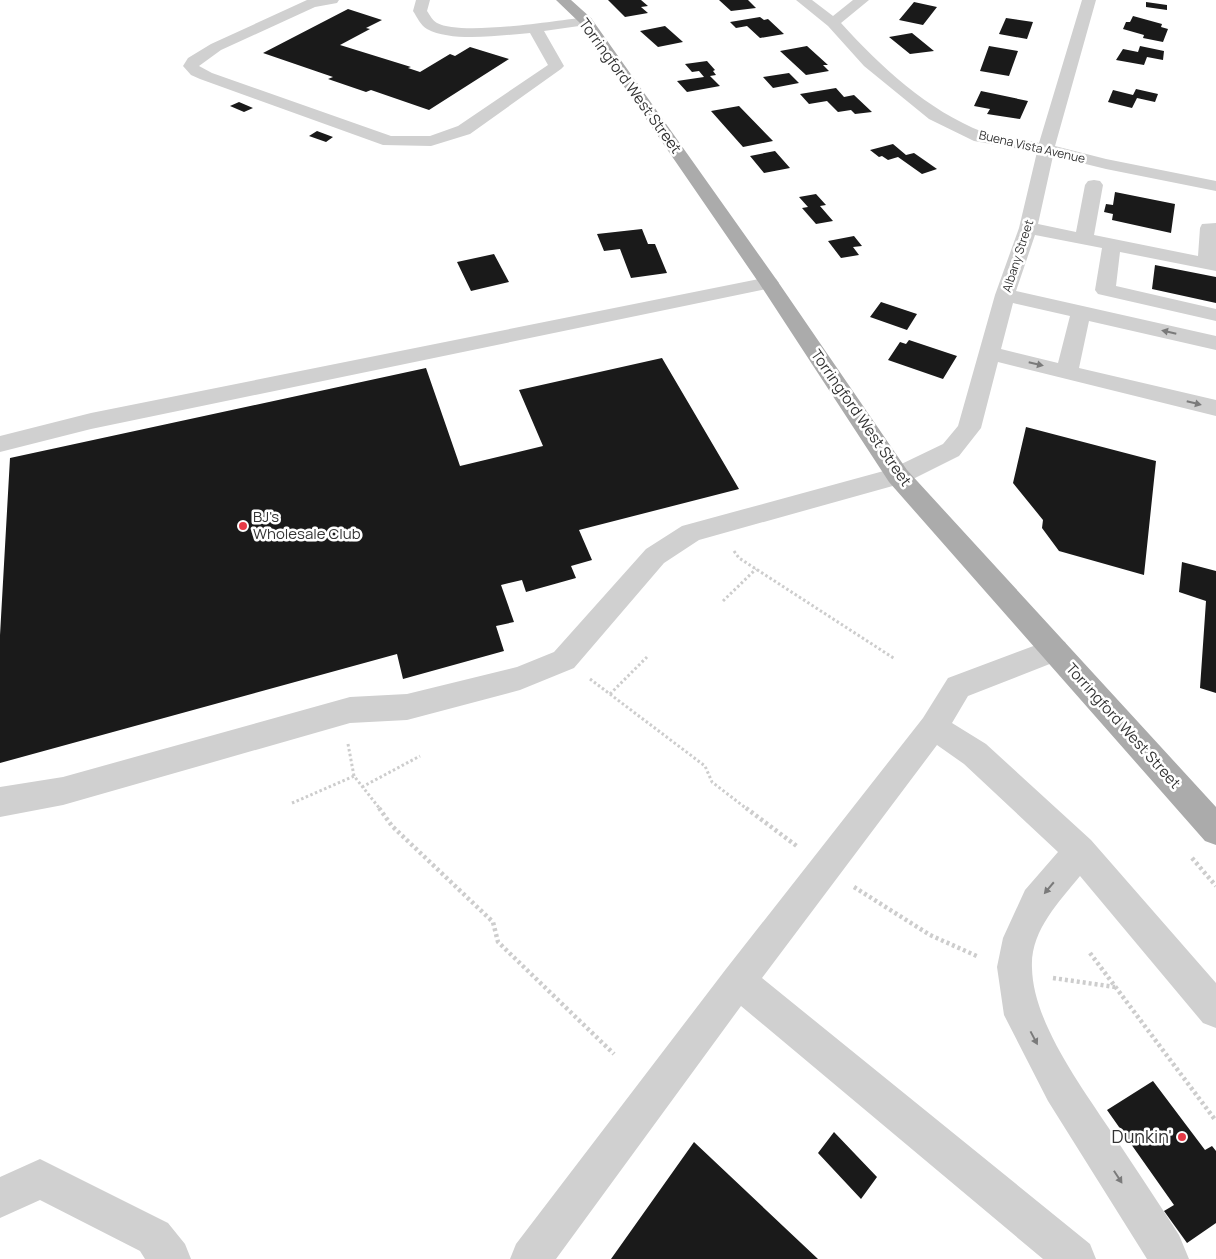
<svg xmlns="http://www.w3.org/2000/svg" width="1216" height="1259" viewBox="0 0 1216 1259" font-family="Manrope,sans-serif">
<style>
.building{fill:#1a1a1a}
.lines{fill:none;stroke-linecap:round;stroke-linejoin:round}
.path-far1{stroke:#cdcdcd;stroke-width:3;stroke-dasharray:2.5 2.5;stroke-linecap:butt}
.path{stroke:#cdcdcd;stroke-width:4.5;stroke-dasharray:3 3;stroke-linecap:butt}
.minor{fill:#d0d0d0;fill-rule:evenodd}
.major{fill:#ababab;fill-rule:evenodd}
.oneway{fill:#7a7a7a}
.poi-dot{fill:#e63946;stroke:#fff;stroke-width:2}
.labels{text-anchor:middle;stroke-width:5;stroke-linejoin:round;paint-order:stroke}
.far-street-label{font-size:12px;fill:#333;stroke:#fff}
.street-label{font-size:15px;fill:#333;stroke:#fff}
.poi-label{font-size:15px;fill:#333;stroke:#fff;text-anchor:start}
.near-poi-label{font-size:18px;fill:#333;stroke:#fff;text-anchor:end}
</style>
<rect width="100%" height="100%" fill="#fff"/>
<!-- building -->
<path class="building" d="M608,0H641L648,6L641,7L648,13L625,17Z
M719,0H748L756,8L731,11Z
M914,2L937,7L923,25L899,20Z
M1146,2L1167,5V10L1146,7Z
M348,9L382,20L366,28L370,29L340,45L411,67L408,68L420,72L450,54L455,56L470,47L509,59L429,110L371,90L366,92L328,79L333,77L263,53Z
M1133,16L1162,24L1161,27L1168,29L1163,42L1143,38L1144,35L1123,29L1126,22H1130Z
M760,17L764,20L768,19L784,34L760,38L747,26L736,28L730,22Z
M1006,18L1033,22L1027,39L999,34Z
M665,26L683,42L658,47L640,31Z
M912,33L934,51L910,54L889,37Z
M807,46L828,65H823L829,71L806,75L780,51Z
M989,46L1018,51L1009,76L980,71Z
M1140,46L1164,51L1163,60L1147,57L1144,65L1116,60L1123,49L1138,52Z
M707,61L715,70L713,71L716,75L710,76L720,86L687,92L677,81L704,77L699,71L692,72L685,64Z
M789,73L799,83L773,88L763,77Z
M836,88L844,97L854,95L872,112L855,114L851,110L838,112L827,101L809,104L800,94Z
M1136,89L1158,94L1155,102L1137,98L1132,108L1108,102L1113,90L1133,95Z
M981,91L1028,101L1020,119L987,114L990,109L974,106Z
M239,102L253,108L244,112L230,106Z
M739,106L773,141L743,147L711,111Z
M317,131L333,137L326,142L309,136Z
M893,144L906,155L914,153L937,169L922,174L898,157L888,160L882,156L879,157L870,150Z
M775,151L790,168L764,173L750,156Z
M1115,192L1175,204L1171,233L1112,220L1113,214L1104,212L1106,204L1113,205Z
M816,194L826,205L820,206L833,221L816,224L802,208L808,207L799,197Z
M642,229L648,244H655L667,273L631,278L620,249L604,251L597,234Z
M854,236L862,246L853,247L859,255L841,258L828,241Z
M494,254L509,282L471,291L457,262Z
M1155,265L1216,277V303L1152,289Z
M881,302L917,314L907,330L870,317Z
M909,340L957,356L943,379L888,360L900,342L906,344Z
M662,358L739,489L579,530L592,560L571,566L576,578L526,592L522,580L501,585L514,622L496,626L504,651L403,679L397,654L0,763V635L10,458L426,368L460,466L543,446L519,390Z
M1026,427L1156,461L1144,575L1059,551L1042,528L1043,520L1013,483Z
M1182,562L1216,571V693L1200,688L1206,601L1179,592Z
M1153,1081L1205,1150L1212,1146L1216,1151V1223L1187,1243L1164,1211L1174,1205L1107,1110Z
M834,1132L877,1177L861,1199L818,1153Z
M694,1142L818,1259H611Z"/>
<g class="lines">
<!-- path-far1 -->
<path class="path-far1" d="M734,551L739,558L895,659
M723,601L756,569
M590,679L705,766L712,782L747,809
M610,694L647,657
M348,744L354,776L380,809
M362,787L420,756
M292,803L354,776"/>
<!-- path -->
<path class="path" d="M379,808L392,826L493,922L498,942L614,1054
M746,808L798,847
M1192,858L1216,886
M854,887L930,935L979,957
M1090,953L1216,1121
M1053,978L1115,987"/>
<!-- minor -->
<path class="minor" d="M307,0H339L337,3L315,7L221,50L199,66L212,73L391,136H430L458,126L548,65L530,33C502,35 453,43 427,29C421,26 417,17 413,11L416,0H430L427,11C430,15 432,20 437,23C461,36 556,21 586,17L591,18L593,21L591,24L586,25L544,31L564,66L561,69L470,134L431,146L383,145L200,79L191,75L183,66L188,58L211,44Z
M796,0H812L833,16L853,0H869L841,23C881,67 927,110 983,132C1000,139 1021,139 1039,143L1082,0H1096L1055,146L1106,159L1216,181V191L1106,169L1053,156L1038,224L1076,232L1085,185L1088,181L1094,180L1100,181L1103,185L1094,235L1198,256L1200,228L1202,224L1216,223V271L1120,252L1116,286L1216,309V321L1098,294L1095,290L1102,248L1035,235L1016,291L1216,336V350L1089,321L1079,368L1216,400V416L998,362L981,428L959,456L907,482L699,540L664,563L574,668L520,690L407,720L350,723L63,805L0,817V787L63,777L350,697L407,694L517,667L554,652L646,549L682,526L891,469L943,444L958,426L995,295L1019,228L1037,152L974,141L929,119L864,66L828,26ZM1013,303L1070,316L1058,363L1001,349Z
M769,277L776,279L779,283L776,287L91,429L0,452V436L91,413Z
M1055,638L1065,642L1069,650L1065,658L968,696L952,723L986,744L1091,840L1216,983V1028L1203,1023L1080,876C1059,902 1030,931 1032,968C1033,1021 1079,1083 1108,1127C1132,1163 1156,1199 1179,1235L1189,1259H1147L1048,1101L1004,1015L997,967L1003,938L1025,890L1058,852L964,764L937,745L762,978L1090,1244L1096,1259H1043L741,1006L556,1259H510L516,1244L726,969L923,718L948,678Z
M40,1159L168,1223L185,1244L191,1259H145L140,1251L40,1200L0,1218V1177Z"/>
<!-- major -->
<path class="major" d="M556,0H571L591,18L776,279L907,470L1216,807V845L1205,841L889,482L759,283L581,24Z"/>
</g>
<!-- one-way arrows -->
<defs><path id="oneway-solid" d="M-6-.8H1V-3.2L6.5 0L1 3.2V.8H-6Z" transform="scale(1.25)"/></defs>
<g class="oneway">
<use href="#oneway-solid" transform="translate(1169 332) rotate(-167)"/>
<use href="#oneway-solid" transform="translate(1036 364) rotate(13)"/>
<use href="#oneway-solid" transform="translate(1194 403) rotate(14)"/>
<use href="#oneway-solid" transform="translate(1049 888) rotate(130)"/>
<use href="#oneway-solid" transform="translate(1034 1038) rotate(62)"/>
<use href="#oneway-solid" transform="translate(1118 1177) rotate(57)"/>
</g>
<!-- markers -->
<g class="poi-dot">
<circle cx="243" cy="526" r="5"/>
<circle cx="1182" cy="1137" r="5"/>
</g>
<g class="labels">
<!-- far-street labels -->
<g class="far-street-label">
<text transform="translate(1032 147) rotate(13)" y="4">Buena Vista Avenue</text>
<text transform="translate(1018 256) rotate(-72)" y="4">Albany Street</text>
</g>
<!-- street labels -->
<g class="street-label">
<text transform="translate(630 86) rotate(54)" y="5">Torringford West Street</text>
<text transform="translate(861 418) rotate(55)" y="5">Torringford West Street</text>
<text transform="translate(1123 726) rotate(48)" y="5">Torringford West Street</text>
</g>
<!-- poi labels -->
<g class="poi-label">
<text x="253" y="522">BJ's<tspan x="253" dy="17">Wholesale Club</tspan></text>
</g>
<!-- near-poi labels -->
<g class="near-poi-label">
<text x="1172" y="1143">Dunkin'</text>
</g>
</g>
</svg>
